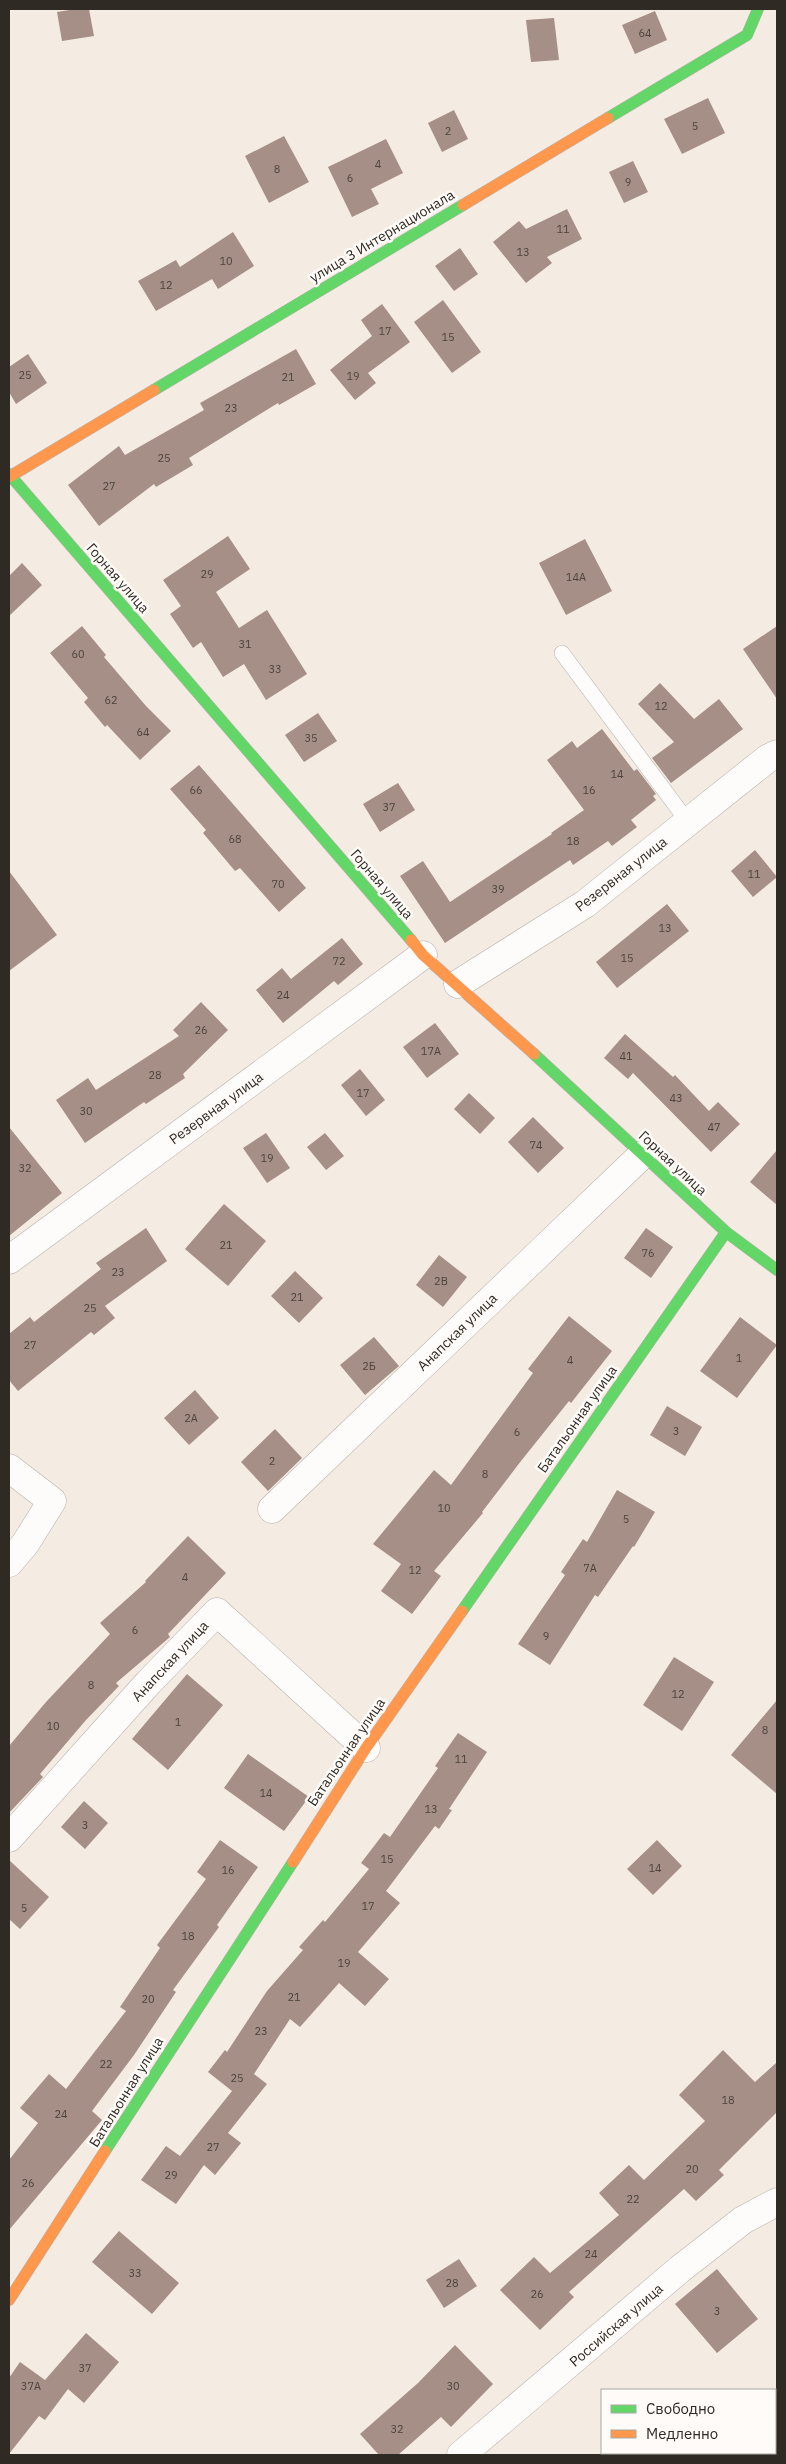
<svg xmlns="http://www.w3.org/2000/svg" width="786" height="2464" viewBox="0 0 786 2464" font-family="'IBM Plex Sans',sans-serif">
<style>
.building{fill:#a58f86}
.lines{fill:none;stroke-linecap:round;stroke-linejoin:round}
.lane-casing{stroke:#b6b0a9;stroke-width:16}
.street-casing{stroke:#b6b0a9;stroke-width:29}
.fast-casing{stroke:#b6b0a9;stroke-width:12}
.slow-casing{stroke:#b6b0a9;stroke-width:12}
.lane{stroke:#fdfcfb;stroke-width:15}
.street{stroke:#fdfcfb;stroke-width:28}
.fast{stroke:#63d668;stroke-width:11}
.slow{stroke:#ff974d;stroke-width:11}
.labels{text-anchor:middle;stroke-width:5;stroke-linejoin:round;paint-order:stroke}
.number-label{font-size:11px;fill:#4c433c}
.street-label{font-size:14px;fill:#2f2a24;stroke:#fefbf8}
</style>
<rect width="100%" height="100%" fill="#f4ebe2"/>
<!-- building -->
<path class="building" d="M76,9H89L94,36L62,41L57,12Z
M655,11L667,40L635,54L622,25Z
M554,18L559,60L531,62L526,20Z
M708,98L725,133L682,154L664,119Z
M454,110L468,139L442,152L428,123Z
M284,136L309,182L269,203L245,156Z
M386,139L403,173L371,189L379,204L352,217L328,167Z
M633,161L648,192L624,203L609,172Z
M567,209L582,239L547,257L552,263L526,283L493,242L519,221L526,229Z
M233,232L254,266L218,289L212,279L156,311L138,281L176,260L180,267Z
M460,248L478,274L454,291L435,266Z
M443,300L481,352L452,373L414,322Z
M382,304L410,342L368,373L376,383L355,400L330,370L372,336L361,320Z
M296,349L316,384L279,405L278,403L189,458L193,465L156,487L154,484L99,526L68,485L119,446L125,455L204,410L200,403Z
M28,354L47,383L16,404L9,392V367Z
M228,536L250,569L216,592L239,628L267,610L307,674L266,700L244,664L223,677L201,642L193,648L170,614L181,606L163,580Z
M585,539L612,591L566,615L539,563Z
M22,563L42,585L9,616V576Z
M82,626L106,655L104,657L146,706L171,731L140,760L107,725L105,727L84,702L88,698L50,653Z
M777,626V699L743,649Z
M660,683L694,719L719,699L743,729L671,783L652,758L674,742L638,704Z
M318,713L337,741L304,762L285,735Z
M602,729L634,771L637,769L656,794L653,796L656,800L631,820L637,827L612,846L608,841L573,865L570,860L445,943L400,876L423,861L450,902L552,834L551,833L584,810L547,760L572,741L577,748Z
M199,765L306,888L279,912L240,868L235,871L203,833L206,830L170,789Z
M398,783L415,810L380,832L363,804Z
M755,850L777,877L753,897L731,871Z
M9,871L57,935L9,971Z
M667,904L689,931L617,988L596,962Z
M342,938L363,964L338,985L334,981L283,1023L256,990L282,968L291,979Z
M201,1002L228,1030L183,1074L185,1078L146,1104L144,1102L85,1143L56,1100L88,1078L96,1090L179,1036L173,1030Z
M435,1023L459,1054L427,1078L403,1047Z
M625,1034L673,1077L675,1075L709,1111L718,1102L740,1124L711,1152L633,1073L628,1079L604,1058Z
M360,1069L385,1100L366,1116L341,1085Z
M469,1093L495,1118L480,1134L454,1109Z
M533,1117L564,1148L538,1173L508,1142Z
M9,1127L62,1193L9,1236Z
M266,1133L290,1168L267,1183L243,1148Z
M325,1133L344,1156L326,1170L307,1147Z
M777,1150V1205L750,1182Z
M224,1204L266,1241L228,1286L185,1249Z
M146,1228L167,1261L105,1306L115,1318L94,1335L91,1332L18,1391L9,1380V1334L30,1317L34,1322L101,1269L96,1263Z
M646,1228L673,1247L651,1278L624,1258Z
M439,1255L467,1277L443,1307L416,1285Z
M295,1271L323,1298L299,1323L271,1296Z
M569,1316L612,1351L571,1403L569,1401L521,1461L482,1512L483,1513L434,1571L441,1576L412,1614L381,1591L401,1564L373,1544L434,1470L451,1485L533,1373L528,1369Z
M740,1317L777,1345L737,1398L700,1371Z
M374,1337L399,1366L365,1395L340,1365Z
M195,1390L219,1418L189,1445L164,1418Z
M667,1406L702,1427L685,1456L650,1435Z
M275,1429L302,1458L268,1491L241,1462Z
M617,1490L655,1512L634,1547L633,1546L598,1597L595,1595L550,1665L518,1644L565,1575L561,1572L583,1539L587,1542Z
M188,1536L226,1573L168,1634L170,1637L116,1683L119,1686L86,1720L40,1774L43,1777L9,1813V1746L46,1702L110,1634L100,1623L146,1582L145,1581Z
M674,1657L714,1682L682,1731L643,1705Z
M187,1674L223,1705L168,1770L132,1739Z
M777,1700V1794L731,1755Z
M458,1733L487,1752L449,1809L452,1810L439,1829L435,1826L386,1891L400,1903L358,1952L389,1979L365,2006L339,1983L300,2027L290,2019L254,2074L267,2084L228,2133L241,2143L215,2175L204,2165L176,2204L141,2180L166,2146L180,2156L232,2091L208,2072L225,2050L227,2052L267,1991L303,1950L299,1947L323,1920L325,1922L369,1869L361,1863L384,1833L390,1837L438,1768L435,1766Z
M248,1754L309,1797L284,1831L224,1788Z
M84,1801L108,1823L85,1849L61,1827Z
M220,1840L258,1867L217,1925L219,1927L173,1990L176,1992L134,2055L92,2111L102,2120L9,2230V2160L38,2123L20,2108L49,2074L66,2089L126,2011L120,2007L160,1948L157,1945L206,1879L197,1872Z
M657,1840L682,1866L653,1895L627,1869Z
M9,1860L49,1897L20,1929L9,1919Z
M723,2050L755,2082L777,2062V2112L719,2170L724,2175L696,2201L684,2189L569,2292L574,2297L540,2330L500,2290L534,2257L550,2273L619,2215L599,2193L629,2165L644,2180L705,2121L679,2095Z
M119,2231L179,2283L152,2314L92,2262Z
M459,2259L477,2286L444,2308L426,2280Z
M717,2269L758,2319L717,2353L675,2304Z
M86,2333L119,2362L84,2403L68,2389L45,2420L39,2416L9,2454V2378L20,2362L45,2380Z
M455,2345L493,2384L451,2427L441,2417L398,2455H379L360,2434L418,2383Z"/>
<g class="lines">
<defs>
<path id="lane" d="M562,653L688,822"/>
<path id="street" d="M458,984L585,904L767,759L777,754
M9,1260L423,955
M9,1468L52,1501L25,1544L9,1563
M272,1509L642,1155
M9,1838L149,1682L217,1612L366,1748
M461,2455L680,2269L743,2220L777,2202"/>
<path id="fast" d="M608,118L747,35L758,9
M154,390L463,205
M9,474L411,940
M534,1054L726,1232L777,1270
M462,1611L726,1232
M105,2151L293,1862"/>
<path id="slow" d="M463,205L608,118
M9,477L154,390
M411,940L423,955L534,1054
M293,1862L366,1748L462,1611
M9,2300L105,2151"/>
</defs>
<!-- lane casing -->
<use href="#lane" class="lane-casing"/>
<!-- street casing -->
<use href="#street" class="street-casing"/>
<!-- fast casing -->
<use href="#fast" class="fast-casing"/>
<!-- slow casing -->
<use href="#slow" class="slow-casing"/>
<!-- lane -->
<use href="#lane" class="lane"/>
<!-- street -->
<use href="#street" class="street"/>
<!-- fast -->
<use href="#fast" class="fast"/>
<!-- slow -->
<use href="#slow" class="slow"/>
</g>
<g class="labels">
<!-- number labels -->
<g class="number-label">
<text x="645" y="37">64</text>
<text x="695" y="130">5</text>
<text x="448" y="135">2</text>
<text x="378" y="168">4</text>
<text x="277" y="173">8</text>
<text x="350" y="182">6</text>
<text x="628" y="186">9</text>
<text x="563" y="233">11</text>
<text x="523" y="256">13</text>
<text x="226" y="265">10</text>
<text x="166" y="289">12</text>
<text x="385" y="335">17</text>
<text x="448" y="341">15</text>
<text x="25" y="379">25</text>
<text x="353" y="380">19</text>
<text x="288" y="381">21</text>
<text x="231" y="412">23</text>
<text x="164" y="462">25</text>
<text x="109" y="490">27</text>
<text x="207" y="578">29</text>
<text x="576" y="581">14А</text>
<text x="245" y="648">31</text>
<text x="78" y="658">60</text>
<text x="275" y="673">33</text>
<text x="111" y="704">62</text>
<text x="661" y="710">12</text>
<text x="143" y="736">64</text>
<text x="311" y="742">35</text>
<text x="617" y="778">14</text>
<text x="196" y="794">66</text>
<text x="589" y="794">16</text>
<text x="389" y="811">37</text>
<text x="235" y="843">68</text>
<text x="573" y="845">18</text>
<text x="754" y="878">11</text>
<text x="278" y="888">70</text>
<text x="498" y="893">39</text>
<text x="665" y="932">13</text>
<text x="627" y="962">15</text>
<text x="339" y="965">72</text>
<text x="283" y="999">24</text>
<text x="201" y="1034">26</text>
<text x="431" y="1055">17А</text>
<text x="626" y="1060">41</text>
<text x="155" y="1079">28</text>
<text x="363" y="1097">17</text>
<text x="676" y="1102">43</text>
<text x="86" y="1115">30</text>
<text x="714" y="1131">47</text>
<text x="536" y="1149">74</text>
<text x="267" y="1162">19</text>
<text x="25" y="1172">32</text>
<text x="226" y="1249">21</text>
<text x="648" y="1257">76</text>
<text x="118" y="1276">23</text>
<text x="441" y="1285">2В</text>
<text x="297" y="1301">21</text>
<text x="90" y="1312">25</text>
<text x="30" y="1349">27</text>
<text x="739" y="1362">1</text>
<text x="570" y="1364">4</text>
<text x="369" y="1370">2Б</text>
<text x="191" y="1422">2А</text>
<text x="676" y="1435">3</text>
<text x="517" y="1436">6</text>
<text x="272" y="1465">2</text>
<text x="485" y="1478">8</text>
<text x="444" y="1512">10</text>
<text x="626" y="1523">5</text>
<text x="590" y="1572">7А</text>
<text x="415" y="1574">12</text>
<text x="185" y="1581">4</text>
<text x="135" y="1634">6</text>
<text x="546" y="1640">9</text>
<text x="91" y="1689">8</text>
<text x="678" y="1698">12</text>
<text x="178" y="1726">1</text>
<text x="53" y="1730">10</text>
<text x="765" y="1734">8</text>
<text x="461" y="1763">11</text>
<text x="266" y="1797">14</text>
<text x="431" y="1813">13</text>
<text x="85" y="1829">3</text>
<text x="387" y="1863">15</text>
<text x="655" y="1872">14</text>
<text x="228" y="1874">16</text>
<text x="368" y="1910">17</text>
<text x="24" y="1912">5</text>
<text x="188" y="1940">18</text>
<text x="344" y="1967">19</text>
<text x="294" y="2001">21</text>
<text x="148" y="2003">20</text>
<text x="261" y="2035">23</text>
<text x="106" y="2068">22</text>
<text x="237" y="2082">25</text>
<text x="728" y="2104">18</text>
<text x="61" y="2118">24</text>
<text x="213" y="2151">27</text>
<text x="692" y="2173">20</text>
<text x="171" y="2179">29</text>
<text x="28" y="2187">26</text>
<text x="633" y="2203">22</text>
<text x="591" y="2258">24</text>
<text x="135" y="2277">33</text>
<text x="452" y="2287">28</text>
<text x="537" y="2298">26</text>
<text x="717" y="2315">3</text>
<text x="85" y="2372">37</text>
<text x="31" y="2390">37А</text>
<text x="453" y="2390">30</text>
<text x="397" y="2433">32</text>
</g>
<!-- street labels -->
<g class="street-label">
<text transform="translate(382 236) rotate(-31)" y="5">улица 3 Интернационала</text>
<text transform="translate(118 578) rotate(49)" y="5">Горная улица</text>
<text transform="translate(621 874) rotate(-38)" y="5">Резервная улица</text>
<text transform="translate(382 884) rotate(49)" y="5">Горная улица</text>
<text transform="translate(216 1108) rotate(-36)" y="5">Резервная улица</text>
<text transform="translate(673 1163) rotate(43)" y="5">Горная улица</text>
<text transform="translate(457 1332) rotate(-44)" y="5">Анапская улица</text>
<text transform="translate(577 1419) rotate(-55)" y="5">Батальонная улица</text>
<text transform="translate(170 1661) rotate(-47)" y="5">Анапская улица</text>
<text transform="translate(346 1752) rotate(-56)" y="5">Батальонная улица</text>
<text transform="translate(126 2092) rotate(-58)" y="5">Батальонная улица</text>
<text transform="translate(616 2325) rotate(-41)" y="5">Российская улица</text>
</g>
</g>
<!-- border -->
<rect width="786" height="2464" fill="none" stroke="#2f2a24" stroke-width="20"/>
<!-- legend -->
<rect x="601" y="2389" width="175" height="65" fill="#fefbf8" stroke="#aba7a3"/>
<rect x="611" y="2405" width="25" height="8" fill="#63d668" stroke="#aba7a3"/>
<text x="646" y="2414" font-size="15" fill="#2f2a24">Свободно</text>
<rect x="611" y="2430" width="25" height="8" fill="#ff974d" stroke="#aba7a3"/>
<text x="646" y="2439" font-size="15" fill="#2f2a24">Медленно</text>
</svg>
